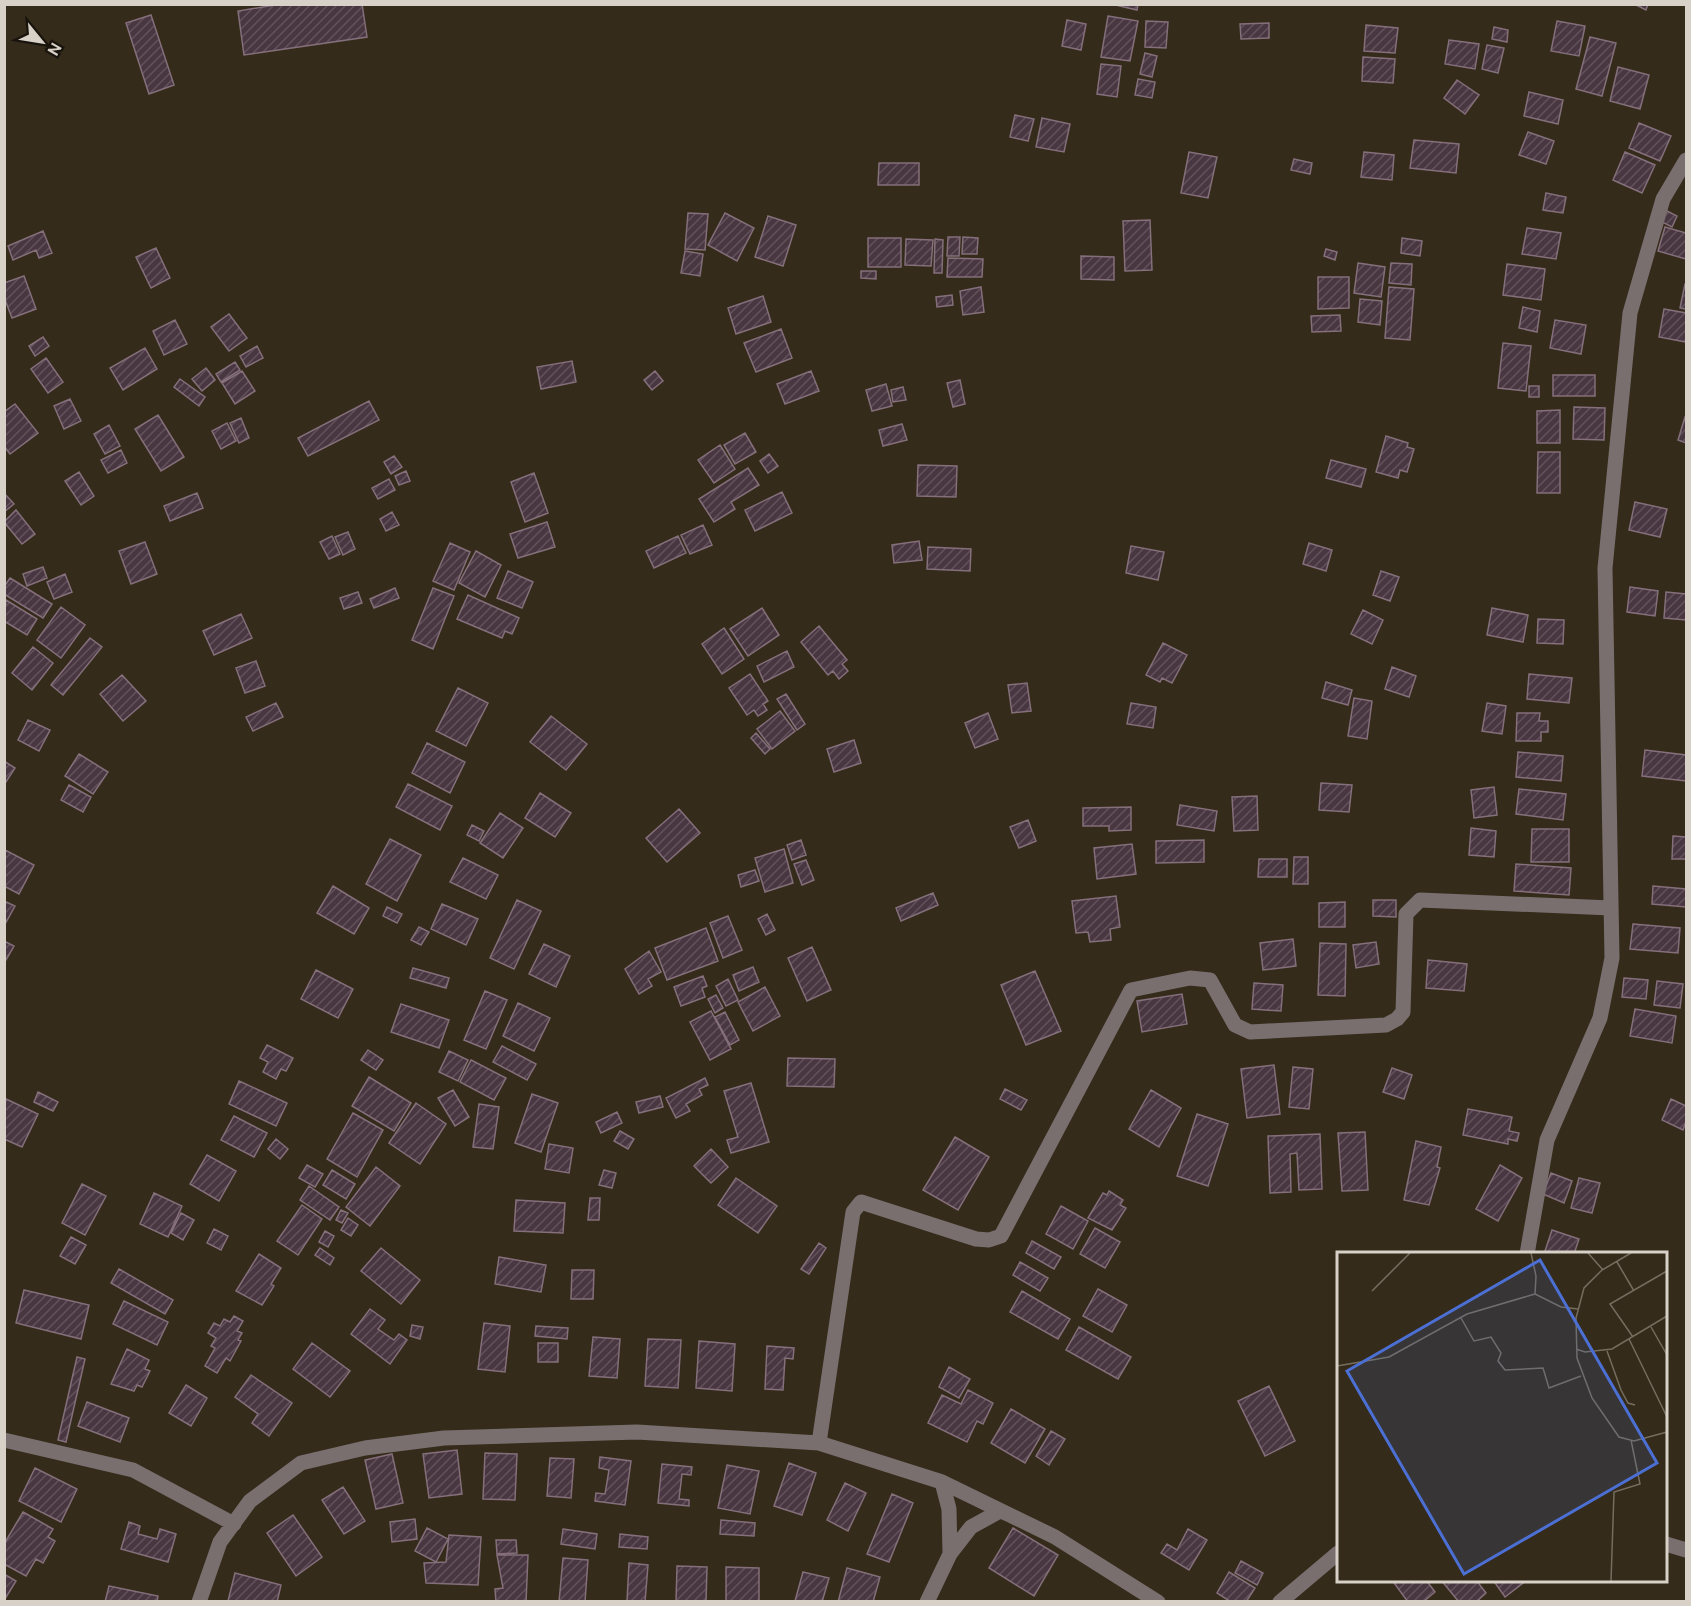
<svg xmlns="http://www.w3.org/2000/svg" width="1691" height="1606" viewBox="0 0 1691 1606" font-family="Ubuntu,sans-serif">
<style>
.building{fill:url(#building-hatch);stroke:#846f7b;stroke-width:1.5}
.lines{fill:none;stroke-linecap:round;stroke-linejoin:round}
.minor{stroke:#7a6f6f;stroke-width:15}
.inset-road{fill:none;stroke:#756d5f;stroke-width:1.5}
.view{fill:#4c6fd4;fill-opacity:0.15;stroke:#4c6fd4;stroke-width:3}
.inset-edge{fill:none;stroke:#d7d1c7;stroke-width:3}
</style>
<defs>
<pattern id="building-hatch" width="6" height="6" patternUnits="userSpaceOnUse" patternTransform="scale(1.5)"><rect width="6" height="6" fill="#483641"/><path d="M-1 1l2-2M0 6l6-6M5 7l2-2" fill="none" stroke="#62525b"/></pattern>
</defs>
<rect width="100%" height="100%" fill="#342b1a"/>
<!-- building -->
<path class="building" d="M281,4H362L367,37L244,55L238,11Z
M1111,4H1138L1137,10Z
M1634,4H1648L1646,10Z
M151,15L174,85L149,94L126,23Z
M1108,16L1138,21L1130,61L1101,57Z
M1067,20L1086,24L1081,50L1062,46Z
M1146,21L1168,22L1166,48L1145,47Z
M1557,21L1585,26L1579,56L1551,51Z
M1269,23V38L1241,39L1240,24Z
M1366,25L1398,28L1395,53L1364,51Z
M1494,27L1508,30L1507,42L1492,39Z
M1590,37L1616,43L1602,96L1576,89Z
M1449,40L1479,44L1475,69L1445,64Z
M1487,45L1504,48L1498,73L1482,69Z
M1145,53L1157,56L1152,77L1140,74Z
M1363,57L1395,59L1393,83L1362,81Z
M1101,64L1121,66L1117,97L1097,94Z
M1618,67L1649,75L1640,109L1610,101Z
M1138,79L1155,82L1152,98L1135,95Z
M1457,80L1479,95L1465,114L1444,98Z
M1529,92L1563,100L1558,124L1524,116Z
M1015,115L1034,119L1028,141L1010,137Z
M1042,118L1070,124L1064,152L1036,147Z
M1639,123L1671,136L1660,161L1629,148Z
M1528,132L1554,141L1546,164L1519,155Z
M1414,140L1459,144L1456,173L1410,168Z
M1189,152L1217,157L1208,198L1181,193Z
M1364,152L1394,155L1392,180L1361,177Z
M1625,152L1655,165L1642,193L1613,180Z
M1294,159L1312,163L1310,174L1291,170Z
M879,163H919V185H878Z
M1546,193L1566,197L1563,213L1543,210Z
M1665,210L1677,216L1672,227L1660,221Z
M688,213L708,214L705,250L685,249Z
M725,213L754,228L737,261L708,245Z
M768,216L796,225L783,266L755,257Z
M1150,220L1152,270L1125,271L1123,221Z
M1665,227L1686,233V259L1658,251Z
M1527,228L1561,233L1556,259L1522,254Z
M43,231L52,253L39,258L36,250L13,260L8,246Z
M948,237H960L959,256H947Z
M963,237L978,238L977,254H962Z
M868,238H901V267H868Z
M1402,238L1422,241L1420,256L1401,253Z
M906,239L933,240L931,266L905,265Z
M935,239L943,240L942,273H934Z
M156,248L170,278L151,288L136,257Z
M1326,249L1337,252L1335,260L1324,256Z
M685,251L703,254L700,276L681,273Z
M1081,256L1114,257V280L1081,279Z
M948,258L983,259L982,277H947Z
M1358,263L1385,267L1381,297L1354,293Z
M1391,263L1412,264L1411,285L1389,283Z
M1507,264L1545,269L1541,300L1503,295Z
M861,271H876V279L861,278Z
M24,276L36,309L12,318L4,297V283Z
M1318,277H1349V308L1318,309Z
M1685,284H1686V309L1680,308Z
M981,287L984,312L963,315L960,291Z
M1389,287L1414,289L1410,340L1385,338Z
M952,295L953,305L937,307L936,297Z
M763,296L771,322L736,334L728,308Z
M1360,299L1382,301L1380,325L1358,322Z
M1523,307L1540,311L1537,332L1519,328Z
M1664,309L1686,313V342L1659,337Z
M229,314L247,338L229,351L211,327Z
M1340,315L1341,331L1312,332L1311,316Z
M175,320L187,344L164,355L153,331Z
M1555,320L1586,325L1581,354L1550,348Z
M781,329L792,358L756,372L744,343Z
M43,337L49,346L35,356L29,346Z
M1503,343L1531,346L1526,391L1498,388Z
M257,346L263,358L246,367L240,356Z
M145,348L157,369L123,390L110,368Z
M46,358L63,382L48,393L31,369Z
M572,361L576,382L541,389L537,367Z
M235,362L240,370L221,382L216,374Z
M206,368L215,380L202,391L192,379Z
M242,371L255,391L235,404L222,383Z
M655,371L663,381L652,390L644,380Z
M811,371L819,391L785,404L777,384Z
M1553,375H1595V396H1553Z
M180,379L205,397L199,406L174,387Z
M960,380L965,404L953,407L947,383Z
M886,384L892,406L872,411L866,390Z
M1529,386H1539V397H1529Z
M903,387L906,400L893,402L891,390Z
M70,399L81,421L64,429L54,406Z
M369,401L379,420L308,456L298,438Z
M15,404L38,433L10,454L4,446V412Z
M1574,407L1605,408L1604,440L1573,439Z
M1560,410V443H1537V411Z
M158,415L184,457L161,471L135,429Z
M1685,417L1686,418V443L1678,440Z
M241,418L249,438L239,443L230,423Z
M227,423L236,441L221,449L212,431Z
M902,424L907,440L883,446L879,430Z
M109,425L120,446L105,454L94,434Z
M745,433L756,452L735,464L724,445Z
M1386,436L1408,443L1407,447L1414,449L1407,472L1400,470L1398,478L1376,472Z
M720,445L735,469L714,483L698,460Z
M121,450L127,463L108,473L101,460Z
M1538,452H1560V493H1537Z
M769,454L778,466L768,473L760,461Z
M394,456L402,467L391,474L384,462Z
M1331,460L1366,469L1361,487L1326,478Z
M918,465L957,466L956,497L917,496Z
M748,468L759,485L731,502L735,509L714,522L699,499Z
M406,471L410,481L399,485L395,476Z
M79,472L94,496L81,505L65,481Z
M534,473L548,513L525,522L511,482Z
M389,479L395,490L378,499L372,488Z
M782,492L792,513L755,531L745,510Z
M4,493L14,504L4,512Z
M197,493L203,508L170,521L164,506Z
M1635,502L1667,509L1660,537L1629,530Z
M16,510L35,534L22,544L4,522Z
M392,512L399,525L386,531L380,519Z
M547,522L555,547L518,558L510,534Z
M703,525L712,545L690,554L681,535Z
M348,532L355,549L343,555L335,537Z
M332,536L340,554L329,559L320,542Z
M678,536L686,553L654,568L646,551Z
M919,541L922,560L894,563L892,545Z
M145,542L157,574L131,584L119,551Z
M450,543L470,552L454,590L433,581Z
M1309,543L1332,550L1326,571L1303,564Z
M1131,546L1164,552L1158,580L1126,573Z
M928,547L971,549L970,571L927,569Z
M476,551L501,565L485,597L459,583Z
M43,567L47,578L27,586L23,574Z
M508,571L533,582L522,608L497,598Z
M1381,571L1399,577L1390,601L1373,595Z
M65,574L72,592L54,599L47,582Z
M10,578L52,604L43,618L4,594V587Z
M1630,587L1658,591L1655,616L1627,612Z
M395,588L399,598L374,608L370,599Z
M433,588L454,596L433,649L412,640Z
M358,592L362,603L344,609L340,598Z
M1666,592L1686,594V620L1664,618Z
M468,595L519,618L512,634L505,631L502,638L457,619Z
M6,600L37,619L27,635L4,621Z
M61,607L85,625L61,658L37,640Z
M762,608L779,635L748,656L730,629Z
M1492,608L1528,615L1523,642L1487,635Z
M1363,610L1383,620L1372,644L1351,634Z
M241,614L252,638L214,655L203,631Z
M1538,619L1564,620L1563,644L1537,643Z
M819,626L847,660L842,664L848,671L839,679L833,671L828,675L801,642Z
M724,628L744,659L722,674L702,644Z
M90,638L102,647L63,695L51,685Z
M1163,643L1187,655L1172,683L1162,678L1160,682L1146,675Z
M33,647L53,663L32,690L12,673Z
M787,651L794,667L764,682L757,666Z
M256,661L265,686L245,693L236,668Z
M1392,667L1416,676L1409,697L1385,689Z
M750,674L768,701L763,704L767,710L758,716L754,710L747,715L729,688Z
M1529,674L1572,678L1569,703L1527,699Z
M122,675L146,701L123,721L100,694Z
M1326,682L1352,690L1348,705L1322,698Z
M1027,683L1031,711L1012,713L1008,685Z
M458,688L488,703L466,746L436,731Z
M786,694L805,724L797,730L777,699Z
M1354,698L1372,701L1367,739L1348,736Z
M276,703L283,717L253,731L246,717Z
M1131,703L1156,707L1153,728L1127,724Z
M1487,703L1506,706L1502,734L1482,731Z
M780,711L795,731L772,749L757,729Z
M988,713L998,739L975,748L965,723Z
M1517,713H1540L1539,721H1548V732H1541V741H1516Z
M551,716L587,744L566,770L530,742Z
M28,720L50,730L39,751L18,740Z
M756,733L770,749L765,754L751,738Z
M854,740L861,763L834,772L827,749Z
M427,743L465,762L450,793L412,773Z
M1645,750L1686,755V781L1642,776Z
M1518,752L1563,756L1561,781L1516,777Z
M79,754L108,772L93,794L65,776Z
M4,761L15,768L4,785Z
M1321,783L1352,785L1349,812L1319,810Z
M408,784L452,806L440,830L396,807Z
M69,785L91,797L83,812L61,800Z
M1494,787L1497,815L1474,818L1471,790Z
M1519,789L1566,794L1563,820L1516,814Z
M540,793L571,813L555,837L525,818Z
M1257,796L1258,830L1234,831L1232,797Z
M1180,805L1217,811L1214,831L1177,825Z
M1131,807V830L1109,831V826H1083V808Z
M679,809L700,833L667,862L646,838Z
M500,813L523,828L503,858L480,843Z
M1028,820L1036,841L1019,848L1010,827Z
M472,825L484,831L479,841L467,835Z
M1471,828L1496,831L1494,857L1469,855Z
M1532,829H1569V862H1531Z
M1673,836L1686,837V859H1672Z
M390,839L421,855L397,901L366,884Z
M801,840L806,855L792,860L787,845Z
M1204,840V862L1156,863V841Z
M1132,844L1136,874L1097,879L1094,848Z
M784,849L793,883L765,892L755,858Z
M5,850L34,865L19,894L4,886Z
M1294,857H1308V884H1293Z
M463,858L498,875L486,899L450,882Z
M1259,859H1287V877H1258Z
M806,860L814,880L802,885L794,864Z
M1516,864L1571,868L1569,895L1514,891Z
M755,870L759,881L741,887L738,875Z
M333,886L369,908L354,934L317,913Z
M1653,886L1686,889V907L1652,904Z
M933,893L938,905L901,921L896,908Z
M1116,896L1120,927L1110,929L1111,940L1090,942L1088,932L1076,933L1072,901Z
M517,900L541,911L514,969L490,958Z
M1373,900H1396V917L1373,916Z
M4,901L15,906L4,926Z
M1345,902V927H1319V903Z
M442,904L478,919L466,945L431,929Z
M387,907L402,914L397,923L383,916Z
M767,914L775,930L766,935L758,919Z
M728,916L742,950L723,958L710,923Z
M1633,924L1680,928L1678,953L1630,949Z
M419,927L429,932L421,945L411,940Z
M706,928L718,961L667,980L655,948Z
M1293,939L1296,966L1263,970L1260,943Z
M4,941L14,946L6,960H4Z
M1376,942L1379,964L1356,968L1353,945Z
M1320,943L1346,944L1345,996L1318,995Z
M544,944L570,956L556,987L529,974Z
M812,947L831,990L807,1001L788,958Z
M649,951L661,972L648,979L652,986L639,994L625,969Z
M1428,960L1467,964L1464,991L1426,988Z
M753,967L759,982L739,991L733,975Z
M413,968L449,978L446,988L410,978Z
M316,970L353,989L338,1018L301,999Z
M1035,971L1061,1031L1026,1045L1001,985Z
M703,976L707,986L702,988L705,997L681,1006L674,987Z
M1624,978L1648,980L1646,999L1622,997Z
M728,979L738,1000L726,1006L716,986Z
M1657,981L1683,984L1680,1008L1654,1005Z
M1254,983L1283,985L1281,1011L1252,1009Z
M765,987L780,1016L753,1031L738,1002Z
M485,991L507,1000L486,1049L464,1040Z
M1182,994L1187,1024L1142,1032L1137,1001Z
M716,995L723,1008L715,1013L708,999Z
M518,1003L550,1018L534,1051L503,1036Z
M401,1004L449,1020L439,1048L391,1032Z
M1635,1009L1676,1016L1672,1043L1630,1036Z
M711,1011L731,1049L710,1060L690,1022Z
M725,1012L739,1040L730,1045L715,1017Z
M267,1045L293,1058L286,1071L281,1069L276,1079L263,1072L268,1062L260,1058Z
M502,1046L536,1064L527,1080L493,1062Z
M368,1050L383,1060L376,1070L361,1060Z
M449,1051L468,1060L458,1081L439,1072Z
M788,1058L835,1059L834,1087L787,1086Z
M471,1060L506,1078L494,1100L460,1082Z
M1274,1065L1280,1114L1247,1118L1241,1069Z
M1293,1067L1313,1069L1309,1109L1289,1107Z
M1392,1068L1412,1075L1404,1099L1383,1092Z
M369,1077L411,1103L394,1131L352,1106Z
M705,1078L708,1085L699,1089L702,1095L686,1104L690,1111L676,1118L666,1098Z
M239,1081L287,1103L276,1126L229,1104Z
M751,1083L769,1142L731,1153L727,1140L738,1137L724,1091Z
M1005,1089L1027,1100L1021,1110L1000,1099Z
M453,1090L469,1117L455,1126L438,1098Z
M1151,1090L1181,1108L1159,1147L1129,1129Z
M38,1092L58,1102L53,1111L34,1102Z
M532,1094L558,1103L541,1152L515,1143Z
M660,1096L663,1107L639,1113L636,1102Z
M4,1098L38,1114L22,1147L4,1139Z
M1671,1099L1686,1106V1122L1683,1130L1662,1120Z
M416,1103L446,1124L420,1164L389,1143Z
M479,1104L499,1107L493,1149L473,1147Z
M1468,1109L1512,1117L1509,1131L1519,1133L1517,1141L1508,1139V1144L1463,1135Z
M617,1112L622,1123L601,1133L596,1122Z
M353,1113L383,1130L357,1177L327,1159Z
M1197,1114L1228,1124L1208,1186L1177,1176Z
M234,1116L267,1133L254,1157L221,1140Z
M620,1131L634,1139L628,1149L614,1141Z
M1365,1132L1368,1190L1342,1191L1338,1133Z
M1320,1134L1322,1189L1299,1190L1297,1153L1290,1154L1291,1192L1270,1193L1268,1136Z
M955,1137L989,1157L958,1210L923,1190Z
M276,1139L288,1149L280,1159L268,1149Z
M1416,1141L1441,1147L1437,1167L1440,1168L1429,1205L1404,1200Z
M549,1144L573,1148L569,1173L545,1169Z
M711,1149L728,1167L711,1183L694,1166Z
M207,1155L236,1171L219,1201L190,1184Z
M307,1165L323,1174L315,1187L299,1178Z
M1500,1165L1522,1178L1498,1221L1476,1209Z
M376,1167L400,1186L370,1226L346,1207Z
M332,1170L355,1184L346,1199L323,1185Z
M604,1170L616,1173L612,1188L599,1185Z
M1551,1173L1572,1181L1564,1203L1543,1194Z
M736,1178L777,1206L758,1233L718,1205Z
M1579,1178L1600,1183L1592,1213L1571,1208Z
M82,1184L106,1196L85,1235L62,1223Z
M309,1186L339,1207L330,1220L300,1200Z
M1109,1191L1123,1200L1120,1205L1126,1208L1112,1230L1088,1218L1103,1193L1107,1195Z
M154,1193L182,1206L168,1237L140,1224Z
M590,1198H600L599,1220H588Z
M516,1200L565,1203L563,1233L514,1231Z
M302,1205L322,1219L298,1255L277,1241Z
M1061,1206L1088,1221L1073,1249L1046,1234Z
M341,1210L348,1213L342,1223L336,1220Z
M181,1213L194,1220L183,1240L171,1233Z
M348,1218L358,1225L351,1236L341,1230Z
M1095,1228L1120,1242L1105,1268L1080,1254Z
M214,1229L228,1236L221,1250L207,1243Z
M1552,1230L1579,1239L1574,1254H1544Z
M325,1231L334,1236L328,1247L319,1242Z
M71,1237L86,1245L75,1264L60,1256Z
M1032,1241L1061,1257L1054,1269L1026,1253Z
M819,1243L826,1248L809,1274L801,1269Z
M320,1248L334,1258L330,1265L315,1255Z
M381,1248L420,1280L401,1304L361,1271Z
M259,1254L281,1268L271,1284L274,1286L262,1305L236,1291Z
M499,1257L546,1265L541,1292L495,1284Z
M1020,1262L1048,1278L1040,1291L1013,1275Z
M119,1269L173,1300L165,1314L111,1283Z
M572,1270H594L593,1299H571Z
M1098,1289L1127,1305L1112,1332L1083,1316Z
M24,1290L89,1305L81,1339L16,1323Z
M1022,1291L1070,1319L1058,1339L1010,1312Z
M124,1301L168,1322L157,1345L113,1324Z
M370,1309L385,1320L378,1329L394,1340L399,1334L407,1340L390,1364L351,1334Z
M234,1316L243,1321L237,1331L242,1333L238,1340L241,1341L230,1361L226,1358L217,1373L205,1366L215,1348L211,1346L216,1338L208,1333L214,1323L220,1326L224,1319L230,1322Z
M484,1323L510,1326L505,1372L478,1369Z
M412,1325L423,1327L420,1339L410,1336Z
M536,1326L568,1328L567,1339L535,1336Z
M1079,1327L1131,1357L1118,1379L1066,1350Z
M593,1337L620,1339L617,1378L589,1376Z
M648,1339L681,1340L678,1388L645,1386Z
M699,1341L735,1344L732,1391L696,1388Z
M312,1343L350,1371L330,1397L293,1369Z
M538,1343H558V1362H538Z
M767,1346L794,1348L793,1359L785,1358L783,1390L765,1389Z
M127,1349L149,1360L145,1369L150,1371L142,1387L137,1385L134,1391L111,1384Z
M77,1357L85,1359L66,1442L58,1440Z
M949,1367L970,1379L959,1398L939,1387Z
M251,1375L292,1403L269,1436L252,1423L258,1414L235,1397Z
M186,1385L207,1398L191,1426L169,1413Z
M1269,1386L1295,1441L1265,1456L1238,1401Z
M968,1390L993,1403L983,1424L977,1421L967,1442L928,1423L942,1395L961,1404Z
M87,1402L129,1418L120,1442L78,1426Z
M1011,1409L1045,1429L1025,1463L991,1443Z
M1051,1431L1065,1439L1049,1465L1036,1456Z
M457,1450L462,1494L429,1498L423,1454Z
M485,1453L517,1454L515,1500L483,1499Z
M392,1454L403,1503L376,1509L365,1460Z
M600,1457L631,1461L625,1505L595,1501L596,1493L605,1494L609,1470L599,1468Z
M550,1458L574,1459L571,1498L547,1496Z
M789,1463L816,1473L802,1515L774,1506Z
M662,1464L692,1467L691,1475L682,1474L679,1499L689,1500V1506L658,1503Z
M727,1465L759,1471L750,1514L718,1508Z
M35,1468L77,1489L61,1522L19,1501Z
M845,1483L866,1493L848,1531L827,1520Z
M343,1487L365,1521L344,1534L322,1500Z
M892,1494L913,1503L889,1562L867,1554Z
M23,1512L53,1529L48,1537L55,1541L43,1563L36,1559L26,1576L4,1564V1544Z
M293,1515L322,1557L296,1576L267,1533Z
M415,1519L417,1539L392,1542L390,1522Z
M721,1520L755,1523L754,1536L720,1534Z
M129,1522L140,1526L138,1534L157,1539L160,1529L176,1534L168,1562L121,1549Z
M427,1528L448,1539L436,1562L415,1551Z
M1013,1528L1058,1555L1034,1596L989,1568Z
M563,1529L597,1534L595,1549L561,1544Z
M1188,1529L1207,1540L1189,1570L1161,1553L1167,1544L1177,1550Z
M620,1534L648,1537L647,1549L619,1547Z
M449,1535L481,1537L478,1585L426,1583L424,1563L446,1562Z
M496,1540H516L517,1553L497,1554Z
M497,1555H528L526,1602H496L495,1589L503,1588Z
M563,1558L588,1560L585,1602H559Z
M1241,1561L1263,1573L1257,1585L1235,1573Z
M629,1563L648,1565L645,1602L627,1601Z
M677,1566L707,1567L706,1602H676Z
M726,1567L759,1568V1602H726Z
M847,1568L880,1577L873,1602H838Z
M803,1572L829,1578L822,1602L795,1601Z
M1229,1572L1255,1588L1246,1602H1231L1217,1593Z
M235,1573L281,1585L277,1602L228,1601Z
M4,1574L16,1581L5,1599H4Z
M1392,1580H1426L1435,1592L1423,1602H1408Z
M1441,1580H1476L1486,1593L1476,1602H1459Z
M1493,1580H1527L1505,1597Z
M109,1586L158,1596L157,1602H105Z"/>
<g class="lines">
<!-- minor -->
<path class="minor" d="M1527,1254L1547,1140L1600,1018L1612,958L1605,568L1630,313L1663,199L1686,160
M4,1440L133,1470L234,1524
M819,1443L853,1212L861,1202L976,1239L989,1240L1001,1236L1131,990L1190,978L1210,980L1235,1025L1250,1032L1386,1025L1397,1019L1403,1012L1406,914L1420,900L1611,908
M942,1482L949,1509L950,1554
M1666,1544L1686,1550
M199,1602L220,1542L250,1501L301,1463L365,1448L444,1438L637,1432L819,1443L942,1482L1055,1537L1158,1602
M927,1602L950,1554L971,1527L1000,1511
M1280,1602L1338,1553"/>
</g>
<!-- overview -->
<g transform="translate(1337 1252)">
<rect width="330" height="330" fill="#342b1a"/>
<path class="inset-road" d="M194,1L199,24L198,42L224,55L241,57M251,1L266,18M294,1L265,18L247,36L239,66L240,106L255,146L282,185L297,189L330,180M280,10L297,39M35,39L73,1M124,66L137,89L154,85L164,101L161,109L168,118L206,116L212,136L244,124M314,75L330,103M296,85L273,52L330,19M292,87L330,165M239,97L248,100L275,97L330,64M270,99L284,138L291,151L298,153M0,114L52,105L130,62L198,42M274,329L277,240L303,232L294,188"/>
<path class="view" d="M203,8L320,211L127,322L10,119Z"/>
<rect width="330" height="330" class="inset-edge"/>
</g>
<!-- border -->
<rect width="1691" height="1606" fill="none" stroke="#d7d1c7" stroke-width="12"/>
<!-- north arrow -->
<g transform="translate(42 42) rotate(120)" stroke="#18140d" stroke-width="4.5" paint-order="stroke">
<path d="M0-4.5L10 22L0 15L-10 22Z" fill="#d7d1c7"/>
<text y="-9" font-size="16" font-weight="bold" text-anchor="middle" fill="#d7d1c7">N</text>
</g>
</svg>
